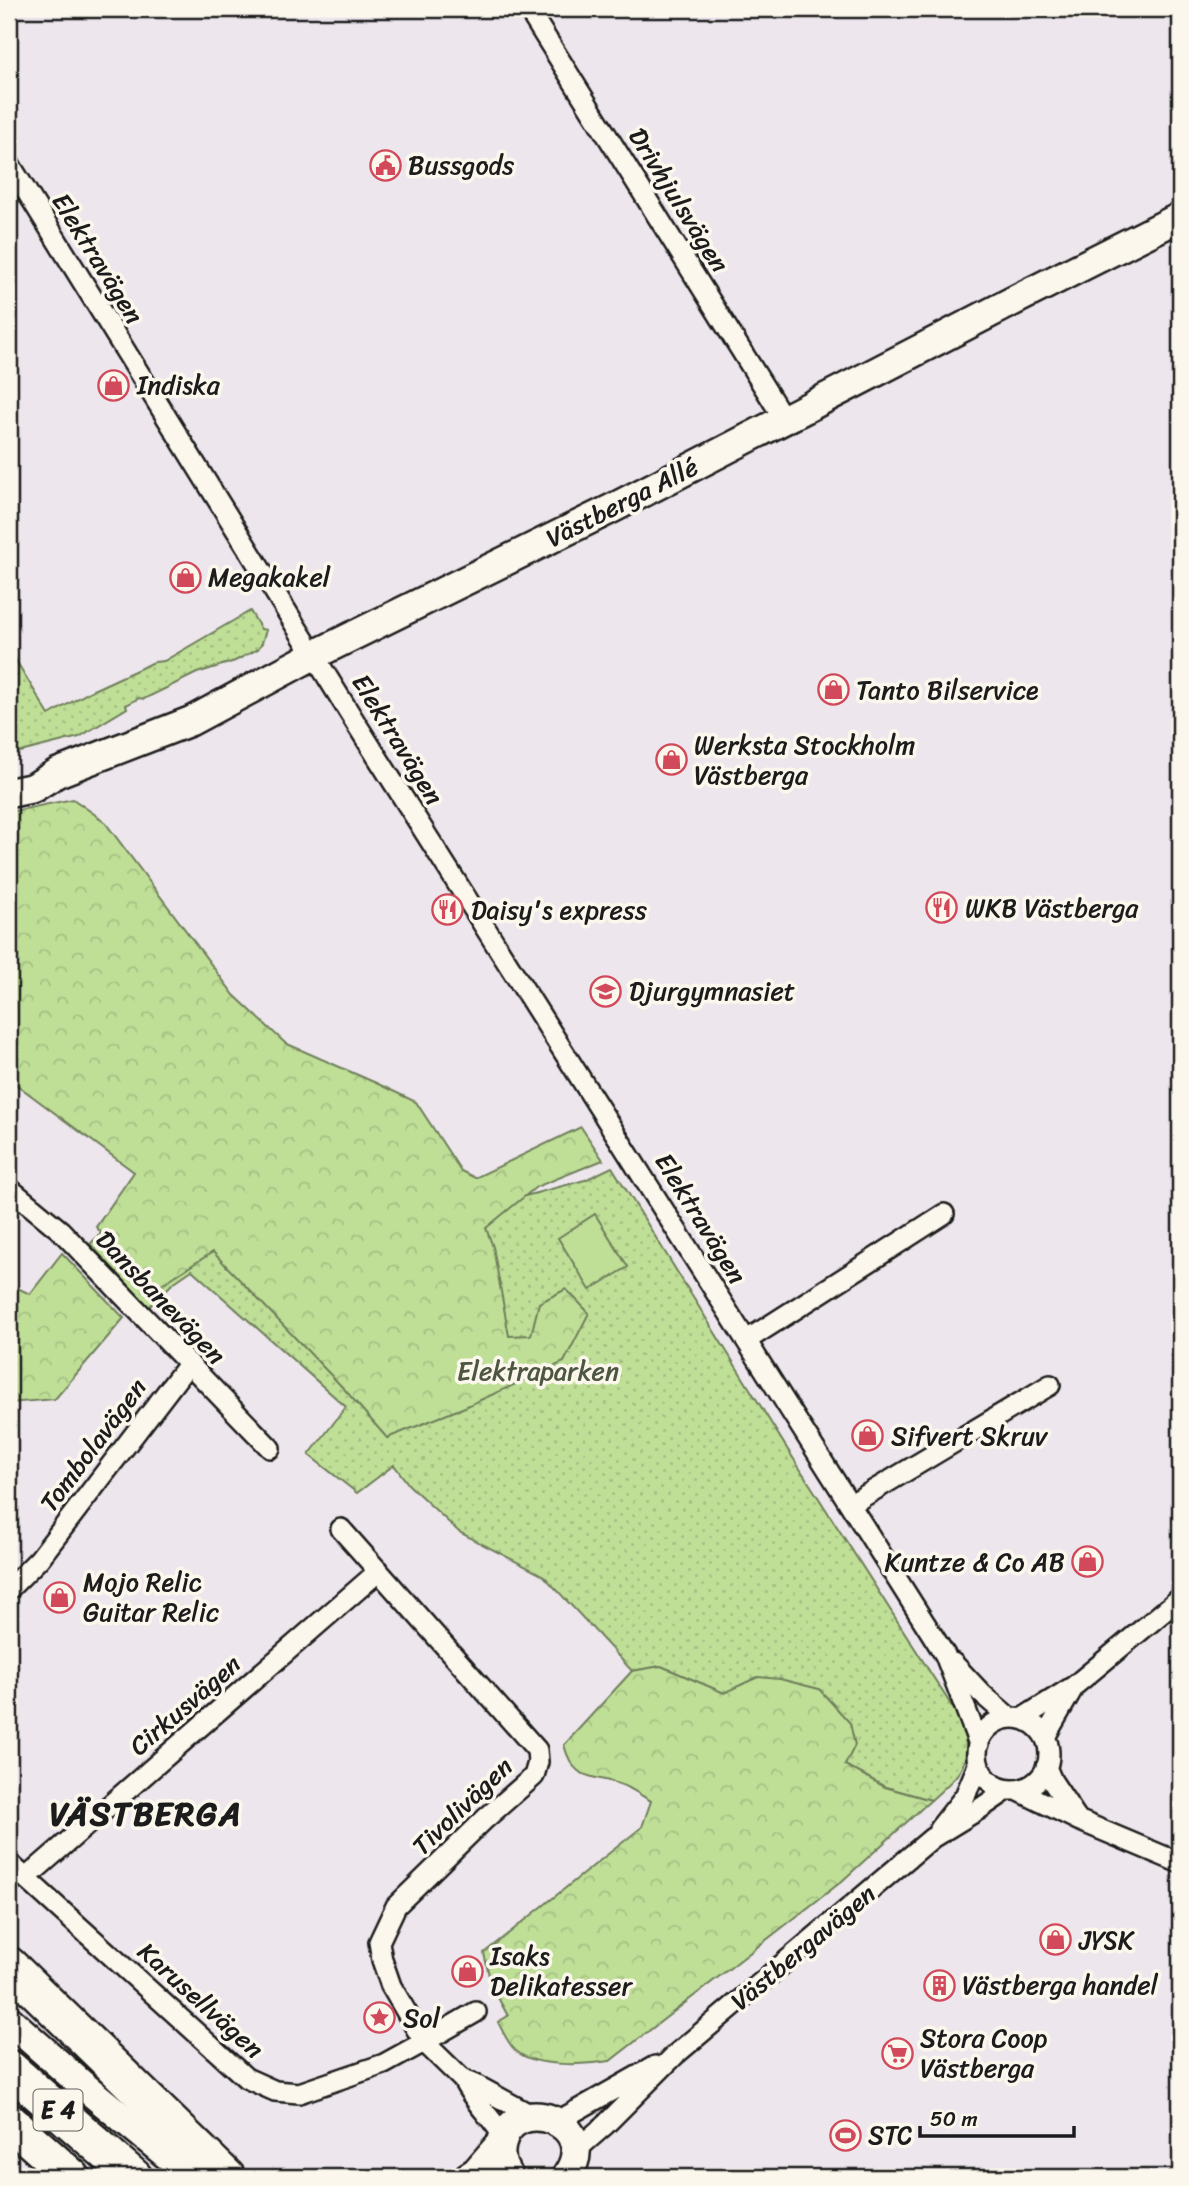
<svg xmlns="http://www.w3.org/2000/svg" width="1189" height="2186" viewBox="0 0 1189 2186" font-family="Sriracha,sans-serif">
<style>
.grass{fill:url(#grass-dots);stroke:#6e7e5a;stroke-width:2}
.forest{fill:url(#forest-crowns);stroke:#6e7e5a;stroke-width:2}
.garden{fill:#bfdf97;stroke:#6e7e5a;stroke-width:2}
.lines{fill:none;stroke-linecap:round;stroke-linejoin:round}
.street-casing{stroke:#1c1c1c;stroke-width:24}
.secondary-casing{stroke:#1c1c1c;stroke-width:33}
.highway-casing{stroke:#1c1c1c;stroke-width:40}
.street{stroke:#fbf7ec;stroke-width:19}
.secondary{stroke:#fbf7ec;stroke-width:28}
.highway{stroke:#fbf7ec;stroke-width:35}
.labels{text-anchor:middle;stroke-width:7;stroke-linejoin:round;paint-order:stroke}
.shield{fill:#fbf7ec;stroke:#5f5e5a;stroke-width:2}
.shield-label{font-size:24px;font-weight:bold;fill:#1c1c1c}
.poi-label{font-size:26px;fill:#1c1c1c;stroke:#fbf7ec;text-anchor:start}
.street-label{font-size:26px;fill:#1c1c1c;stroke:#fbf7ec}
.park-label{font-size:26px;fill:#4d5641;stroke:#fbf7ec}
.district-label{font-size:33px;font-weight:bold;letter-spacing:2px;fill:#1c1c1c;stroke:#fbf7ec}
</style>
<defs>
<pattern id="grass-dots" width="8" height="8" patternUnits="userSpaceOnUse" patternTransform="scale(1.75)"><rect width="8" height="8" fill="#bfdf97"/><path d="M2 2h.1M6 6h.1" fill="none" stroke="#a4bf82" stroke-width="1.8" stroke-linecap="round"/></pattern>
<pattern id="forest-crowns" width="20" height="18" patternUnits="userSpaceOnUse" patternTransform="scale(1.75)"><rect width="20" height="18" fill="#bfdf97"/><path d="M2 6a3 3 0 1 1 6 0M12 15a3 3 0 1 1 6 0" fill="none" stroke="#a4bf82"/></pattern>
</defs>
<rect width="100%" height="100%" fill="#eee6ed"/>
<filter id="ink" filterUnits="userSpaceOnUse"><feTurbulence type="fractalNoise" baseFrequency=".0143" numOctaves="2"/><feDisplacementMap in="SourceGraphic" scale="14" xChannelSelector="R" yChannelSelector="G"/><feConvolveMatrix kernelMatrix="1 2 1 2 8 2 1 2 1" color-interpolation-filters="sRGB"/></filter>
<g filter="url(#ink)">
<!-- grass -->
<path class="grass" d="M250,611L261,629L266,630L262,643L258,649L235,661L197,673L144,699L139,698L126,705L127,708L79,737L9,755V663L15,659L49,715L91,691L154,662L164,661Z
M612,1167L786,1447L960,1719C974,1764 963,1771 931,1800L885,1787L844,1765L758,1677L724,1693L661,1666L632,1671L544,1576L459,1532L409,1485L394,1465L357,1493L309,1455L346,1407L192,1270L173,1283L149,1307L90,1244L122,1212L507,1204L525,1196L585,1180Z"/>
<!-- forest -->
<path class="forest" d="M73,799L104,821L234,995L285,1043L376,1083L416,1102L461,1171L475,1178L581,1127L603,1160L536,1187L486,1228L493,1247L509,1336L531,1335L539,1303L566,1289L589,1313L564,1362L465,1407L387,1438L345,1390L213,1252L154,1289L96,1227L134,1172L9,1079V812Z
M62,1253L124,1318L55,1399L9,1403V1284L30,1294Z
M661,1666L724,1693L758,1677L780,1679L819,1689L850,1723L855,1745L845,1765L885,1787L931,1800L841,1882L610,2061C586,2065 536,2068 516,2051C508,2044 503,2032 498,2022L508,2016L491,1985L484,1953L642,1827L651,1801C641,1796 632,1788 622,1785C591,1773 575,1784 564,1745L632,1671Z"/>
<!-- garden -->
<path class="garden" d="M595,1214L628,1267L590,1290L558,1238Z"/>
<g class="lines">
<defs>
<path id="street" d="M528,9L784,419
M9,163L357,725L945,1655L979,1744
M9,1188L61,1231L270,1448
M747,1340L944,1214
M851,1504L1050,1385
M341,1529L537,1750L538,1762L534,1776L485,1819L396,1906L379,1942L382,1960L391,1986L424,2042L476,2012
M9,1589L39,1559L189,1363
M953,1663L982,1694L1010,1718
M977 1754a36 36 0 1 1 72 0a36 36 0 1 1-72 0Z
M1021,1719L1074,1686L1180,1598
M1045,1737L1072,1690
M1046,1767L1052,1781L1078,1820
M1017,1790L1078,1820L1180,1863
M939,1829L965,1796L978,1765
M9,1863L246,2078L275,2091L299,2093L384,2064L424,2042L463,2080
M26,1878L379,1571
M558,2121L655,2066
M504,2137C491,2117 473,2101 463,2080L476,2085L533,2116
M575,2151L605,2125L675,2055L932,1838L978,1810L1007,1790"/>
<path id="secondary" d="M9,793L33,788L57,773L191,721L314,655L613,508L1019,298L1180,217
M9,2020L80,2083L194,2177
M468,2177L476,2172L502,2142
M509,2177C502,2168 499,2158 501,2147C509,2090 606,2121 566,2177"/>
<path id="highway" d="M9,1965L227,2177
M9,2068L134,2177
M9,2121L72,2177"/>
</defs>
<!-- street casing -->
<use href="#street" class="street-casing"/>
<!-- secondary casing -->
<use href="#secondary" class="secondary-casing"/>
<!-- highway casing -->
<use href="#highway" class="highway-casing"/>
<!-- street -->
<use href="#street" class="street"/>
<!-- secondary -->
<use href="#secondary" class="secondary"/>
<!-- highway -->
<use href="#highway" class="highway"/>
</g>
</g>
<!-- icons -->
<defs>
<symbol id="civic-ring" viewBox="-11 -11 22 22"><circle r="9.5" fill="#fbf7ec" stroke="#d1495b" stroke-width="1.5"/><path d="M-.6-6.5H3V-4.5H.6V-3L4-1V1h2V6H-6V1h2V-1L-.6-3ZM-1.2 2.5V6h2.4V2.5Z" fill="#d1495b"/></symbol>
<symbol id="shop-ring" viewBox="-11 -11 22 22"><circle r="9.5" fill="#fbf7ec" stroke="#d1495b" stroke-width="1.5"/><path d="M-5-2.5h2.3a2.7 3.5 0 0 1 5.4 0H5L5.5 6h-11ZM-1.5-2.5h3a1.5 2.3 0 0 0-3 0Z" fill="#d1495b"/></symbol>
<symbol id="restaurant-ring" viewBox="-11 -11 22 22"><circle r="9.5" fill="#fbf7ec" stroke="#d1495b" stroke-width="1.5"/><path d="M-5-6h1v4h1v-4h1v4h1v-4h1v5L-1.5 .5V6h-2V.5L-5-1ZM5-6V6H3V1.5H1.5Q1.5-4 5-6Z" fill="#d1495b"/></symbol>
<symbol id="school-ring" viewBox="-11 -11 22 22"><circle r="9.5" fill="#fbf7ec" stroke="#d1495b" stroke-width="1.5"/><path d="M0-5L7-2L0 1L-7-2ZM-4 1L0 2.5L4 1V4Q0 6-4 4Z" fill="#d1495b"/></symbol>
<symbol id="building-ring" viewBox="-11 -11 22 22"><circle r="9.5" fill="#fbf7ec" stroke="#d1495b" stroke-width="1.5"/><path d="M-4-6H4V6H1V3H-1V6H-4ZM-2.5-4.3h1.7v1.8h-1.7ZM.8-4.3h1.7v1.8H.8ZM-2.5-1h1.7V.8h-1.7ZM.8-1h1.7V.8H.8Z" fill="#d1495b"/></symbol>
<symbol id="sight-ring" viewBox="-11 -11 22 22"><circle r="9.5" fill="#fbf7ec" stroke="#d1495b" stroke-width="1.5"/><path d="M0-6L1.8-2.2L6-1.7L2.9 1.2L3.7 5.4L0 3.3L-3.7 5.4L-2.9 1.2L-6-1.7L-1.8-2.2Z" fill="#d1495b"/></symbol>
<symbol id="supermarket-ring" viewBox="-11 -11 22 22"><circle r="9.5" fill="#fbf7ec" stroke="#d1495b" stroke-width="1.5"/><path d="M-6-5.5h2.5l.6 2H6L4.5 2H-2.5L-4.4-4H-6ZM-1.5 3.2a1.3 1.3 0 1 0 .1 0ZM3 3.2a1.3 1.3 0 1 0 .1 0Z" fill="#d1495b"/></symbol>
<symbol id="stadium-ring" viewBox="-11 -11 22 22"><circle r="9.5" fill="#fbf7ec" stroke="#d1495b" stroke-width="1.5"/><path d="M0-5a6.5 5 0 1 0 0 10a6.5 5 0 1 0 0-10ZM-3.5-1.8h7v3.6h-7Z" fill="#d1495b"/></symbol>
</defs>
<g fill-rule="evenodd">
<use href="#civic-ring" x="368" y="148" width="35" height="35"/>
<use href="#shop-ring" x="96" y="368" width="35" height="35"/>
<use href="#shop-ring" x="168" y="560" width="35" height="35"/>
<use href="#shop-ring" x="816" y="672" width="35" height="35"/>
<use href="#shop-ring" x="654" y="742" width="35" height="35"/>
<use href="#restaurant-ring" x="924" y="890" width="35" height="35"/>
<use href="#restaurant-ring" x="430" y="892" width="35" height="35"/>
<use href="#school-ring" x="588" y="974" width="35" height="35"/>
<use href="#shop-ring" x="850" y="1418" width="35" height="35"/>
<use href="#shop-ring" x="1070" y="1544" width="35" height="35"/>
<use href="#shop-ring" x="42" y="1580" width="35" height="35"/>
<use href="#shop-ring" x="1038" y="1922" width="35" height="35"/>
<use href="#shop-ring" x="450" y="1954" width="35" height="35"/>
<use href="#building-ring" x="922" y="1968" width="35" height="35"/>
<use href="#sight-ring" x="362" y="2000" width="35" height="35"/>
<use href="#supermarket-ring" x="880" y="2036" width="35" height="35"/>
<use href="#stadium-ring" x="828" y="2118" width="35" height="35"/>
</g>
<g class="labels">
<!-- shield labels -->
<rect class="shield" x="33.5" y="2089.5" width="49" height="41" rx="5"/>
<g class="shield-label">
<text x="58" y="2118">E 4</text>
</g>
<!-- poi labels -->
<g class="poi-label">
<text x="408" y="174">Bussgods</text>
<text x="137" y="394">Indiska</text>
<text x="208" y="586">Megakakel</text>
<text x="856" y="699">Tanto Bilservice</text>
<text x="694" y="754">Werksta Stockholm<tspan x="694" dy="30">Västberga</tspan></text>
<text x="965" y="917">WKB Västberga</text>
<text x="471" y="919">Daisy's express</text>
<text x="629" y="1000">Djurgymnasiet</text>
<text x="891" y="1445">Sifvert Skruv</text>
<text x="1065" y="1571" text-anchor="end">Kuntze &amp; Co AB</text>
<text x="83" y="1591">Mojo Relic<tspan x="83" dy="30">Guitar Relic</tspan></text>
<text x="1079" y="1949">JYSK</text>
<text x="490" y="1965">Isaks<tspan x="490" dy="30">Delikatesser</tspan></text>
<text x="962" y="1994">Västberga handel</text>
<text x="403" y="2027">Sol</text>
<text x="920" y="2047">Stora Coop<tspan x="920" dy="30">Västberga</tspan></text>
<text x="868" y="2144">STC</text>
</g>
<!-- street labels -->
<g class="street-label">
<text transform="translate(679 200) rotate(58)" y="9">Drivhjulsvägen</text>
<text transform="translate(98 258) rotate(58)" y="9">Elektravägen</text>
<text transform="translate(622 502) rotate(-27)" y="9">Västberga Allé</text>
<text transform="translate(398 739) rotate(58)" y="9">Elektravägen</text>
<text transform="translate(701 1218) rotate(58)" y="9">Elektravägen</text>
<text transform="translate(161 1297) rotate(46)" y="9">Dansbanevägen</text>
<text transform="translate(93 1445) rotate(-53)" y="9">Tombolavägen</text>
<text transform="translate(185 1705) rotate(-41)" y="9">Cirkusvägen</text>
<text transform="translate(462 1806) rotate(-44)" y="9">Tivolivägen</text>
<text transform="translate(803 1947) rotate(-40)" y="9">Västbergavägen</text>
<text transform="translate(201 2000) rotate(42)" y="9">Karusellvägen</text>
</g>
<!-- park labels -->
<g class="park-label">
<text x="538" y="1380">Elektraparken</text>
</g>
<!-- district labels -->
<g class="district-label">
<text x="146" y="1825">VÄSTBERGA</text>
</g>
</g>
<!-- margin -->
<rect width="1189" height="2186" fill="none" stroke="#fbf7ec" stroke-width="35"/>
<rect x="18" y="18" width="1154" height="2151" fill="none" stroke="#1c1c1c" stroke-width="2.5" filter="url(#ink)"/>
<!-- scale -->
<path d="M920 2126v10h154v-10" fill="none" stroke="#1c1c1c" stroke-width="3.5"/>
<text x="930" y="2126" font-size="21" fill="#1c1c1c" stroke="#fbf7ec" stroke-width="5" paint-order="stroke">50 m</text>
</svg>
